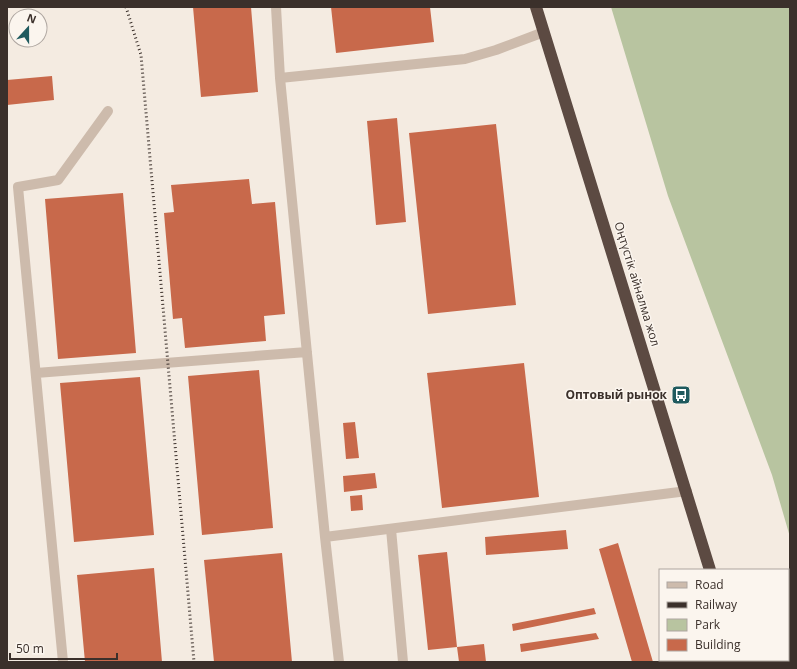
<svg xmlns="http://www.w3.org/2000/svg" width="797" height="669" viewBox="0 0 797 669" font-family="'Open Sans',sans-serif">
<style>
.green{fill:#b8c4a0}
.building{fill:#c8694b}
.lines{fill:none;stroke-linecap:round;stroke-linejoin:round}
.minor{stroke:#cdbbac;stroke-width:10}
.highway{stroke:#5c4a42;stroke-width:12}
.rail{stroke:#3b302b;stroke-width:3;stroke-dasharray:1 3;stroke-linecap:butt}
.labels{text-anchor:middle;stroke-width:3;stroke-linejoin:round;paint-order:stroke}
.street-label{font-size:12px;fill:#3b302b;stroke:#fbf5ee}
.poi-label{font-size:12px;font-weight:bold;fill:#3b302b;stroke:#fbf5ee;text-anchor:end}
</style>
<rect width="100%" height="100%" fill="#f4ebe1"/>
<!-- green -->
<path class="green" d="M611,7H790V537L772,475L668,196Z"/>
<!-- building -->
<path class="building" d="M193,7H251L258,92L201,97Z
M331,7H430L434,42L336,53Z
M52,76L54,100L7,105V80Z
M397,118L406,222L376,225L367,121Z
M496,124L516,305L428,314L409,133Z
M249,179L252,204L275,202L285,314L264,316L266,341L185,348L182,318L173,319L164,213L174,212L171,185Z
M123,193L136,353L58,359L45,199Z
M524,363L539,497L442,508L427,373Z
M259,370L273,528L202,535L188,376Z
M140,377L154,535L74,542L60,383Z
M355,422L359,458L346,459L343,423Z
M375,473L377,488L344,492L343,476Z
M362,495L363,510L351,511L350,496Z
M566,530L568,549L486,555L485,537Z
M618,543L653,662H632L599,549Z
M447,552L457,647L428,650L418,555Z
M282,553L292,662H214L204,560Z
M154,568L162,662H85L77,575Z
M594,608L596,614L513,631L512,624Z
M596,633L599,639L521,652L520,644Z
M484,644L486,662H459L457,647Z"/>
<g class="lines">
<!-- minor -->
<path class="minor" d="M276,7L280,78L465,59L496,50L544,32
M280,78L325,537
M36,373L307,352
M391,529L403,662
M63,662L18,187L58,180L108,111
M339,662L325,537L687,491"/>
<!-- highway -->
<path class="highway" d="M536,7L710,570
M738,660V662"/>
<!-- rail -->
<path class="rail" d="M126,7L141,55L194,662"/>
</g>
<!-- icons -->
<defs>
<symbol id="bus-square" viewBox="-11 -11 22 22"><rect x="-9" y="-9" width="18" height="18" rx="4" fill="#1f5a5e" stroke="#fbf5ee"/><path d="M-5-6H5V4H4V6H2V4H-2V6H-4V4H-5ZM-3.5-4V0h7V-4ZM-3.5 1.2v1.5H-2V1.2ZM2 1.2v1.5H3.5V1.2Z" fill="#fff"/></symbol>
</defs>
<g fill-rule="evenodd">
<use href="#bus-square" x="670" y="384" width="22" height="22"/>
</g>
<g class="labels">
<!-- street labels -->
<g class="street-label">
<text transform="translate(637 284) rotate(73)" y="4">Оңтүстік айналма жол</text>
</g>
<!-- poi labels -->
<g class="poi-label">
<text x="667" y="399">Оптовый рынок</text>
</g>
</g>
<!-- border -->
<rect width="797" height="669" fill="none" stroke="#3b302b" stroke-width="16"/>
<!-- legend -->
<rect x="659" y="569" width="130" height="92" fill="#fbf5ee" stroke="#aea6a0"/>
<rect x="667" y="582" width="20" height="6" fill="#cdbbac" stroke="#aea6a0"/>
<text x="695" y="589" font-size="12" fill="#3b302b">Road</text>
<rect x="667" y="602" width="20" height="6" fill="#3b302b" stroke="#aea6a0"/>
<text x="695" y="609" font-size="12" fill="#3b302b">Railway</text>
<rect x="667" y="619" width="20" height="12" fill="#b8c4a0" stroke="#aea6a0"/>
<text x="695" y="629" font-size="12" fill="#3b302b">Park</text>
<rect x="667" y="639" width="20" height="12" fill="#c8694b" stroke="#aea6a0"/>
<text x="695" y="649" font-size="12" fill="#3b302b">Building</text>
<!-- north arrow -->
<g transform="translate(28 28) rotate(21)"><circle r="19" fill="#fbf5ee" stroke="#aea6a0"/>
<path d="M0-3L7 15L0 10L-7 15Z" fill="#1f5a5e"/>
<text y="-6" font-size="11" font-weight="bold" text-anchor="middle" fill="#3b302b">N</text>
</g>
<!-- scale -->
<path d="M10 653v6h107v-6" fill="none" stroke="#3b302b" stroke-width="2"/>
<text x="16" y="653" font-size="12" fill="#3b302b" stroke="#fbf5ee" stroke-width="3" paint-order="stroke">50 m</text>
</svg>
